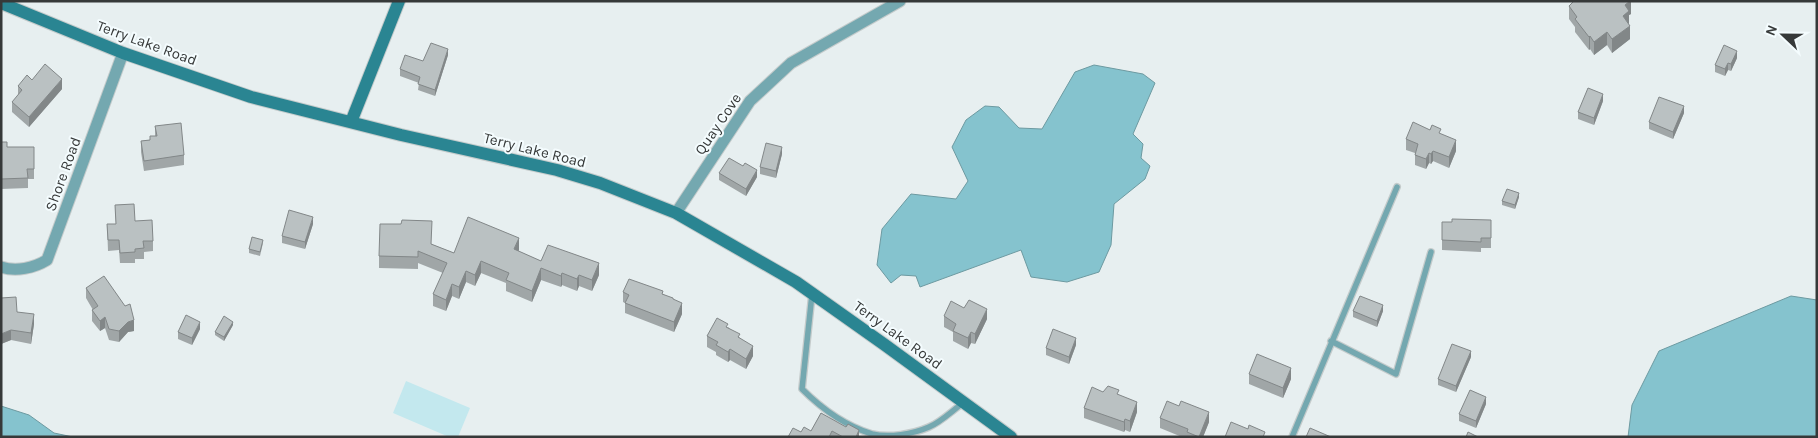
<svg xmlns="http://www.w3.org/2000/svg" width="1818" height="438" viewBox="0 0 1818 438" font-family="Karla,sans-serif">
<style>
.green{fill:#c3e8ee}
.water{fill:#85c3ce;stroke:#6d9aa1}
.lines{fill:none;stroke-linecap:round;stroke-linejoin:round}
.lane-casing{stroke:#c4cbcb;stroke-width:8}
.street-casing{stroke:#c4cbcb;stroke-width:13}
.secondary-casing{stroke:#c4cbcb;stroke-width:14}
.lane{stroke:#74a8b0;stroke-width:5.5}
.street{stroke:#74a8b0;stroke-width:11}
.secondary{stroke:#2a8592;stroke-width:12}
.wall{fill:#a0a6a7}
.shaded-wall{fill:#828788}
.building{fill:#bac1c2;stroke:#828788}
.labels{text-anchor:middle;stroke-width:4;stroke-linejoin:round;paint-order:stroke}
.street-label{font-size:15px;fill:#363939;stroke:#f4fcfe}
</style>
<rect width="100%" height="100%" fill="#e7eff0"/>
<!-- green -->
<path class="green" d="M406,381L470,408L458,437H449L393,413Z"/>
<!-- water -->
<path class="water" d="M1094,65L1143,74L1155,83L1133,134L1143,144L1141,158L1150,166L1145,179L1114,204L1111,245L1099,272L1067,282L1031,277L1021,250L920,287L916,276L901,275L891,283L877,265L882,229L911,194L956,199L968,181L952,147L966,120L985,106L999,107L1019,128L1042,129L1075,72Z
M1791,296L1817,300V437H1628L1632,405L1659,351Z
M1,406L29,415L54,433L73,437H1Z"/>
<g class="lines">
<defs>
<path id="lane" d="M812,294L802,389C821,408 846,426 872,434C889,438 913,434 929,427C941,422 953,410 963,403
M1331,341L1396,374L1431,252
M1292,437L1397,187"/>
<path id="street" d="M676,213L750,101L791,63L900,1
M1,267C16,272 34,268 47,260L123,53"/>
<path id="secondary" d="M1,3L123,53L251,97L401,135L557,170L600,183L676,213L796,282L885,345L1011,437
M351,122L399,1"/>
</defs>
<!-- lane casing -->
<use href="#lane" class="lane-casing"/>
<!-- street casing -->
<use href="#street" class="street-casing"/>
<!-- secondary casing -->
<use href="#secondary" class="secondary-casing"/>
<!-- lane -->
<use href="#lane" class="lane"/>
<!-- street -->
<use href="#street" class="street"/>
<!-- secondary -->
<use href="#secondary" class="secondary"/>
</g>
<!-- wall -->
<path class="wall" d="M1631,1V14L1629,15V24L1630,39L1612,53L1607,45L1594,55L1590,49L1589,50L1575,32V27L1569,19V6Z
M448,55L435,96L418,90L419,83L400,76V69L423,61Z
M1737,58L1731,71L1728,70L1725,76L1715,72V65Z
M32,80L62,89L29,127L12,112V102L18,96V86Z
M1603,101L1594,125L1578,119V112Z
M1684,113L1673,139L1649,129V122Z
M155,126L184,155V165L144,171L141,152V141L150,140V136H155Z
M1441,134L1456,151L1449,168L1433,161L1431,164L1429,163L1426,169L1415,165V153L1406,150V139Z
M1,142L7,147H34V179H28V188L1,189Z
M782,154L776,178L760,174V167Z
M743,166L757,177L746,196L719,180V173Z
M1519,197L1515,209L1502,205V201Z
M115,205L135,221L153,241V251L144,252V259H135V263H120L119,250L108,251L107,224H116Z
M1491,220V248H1481V252L1442,250V222H1452Z
M313,224L305,249L282,243V236Z
M263,243L260,256L249,253V249Z
M431,244L454,253L519,250L518,251L541,261L599,275L592,291L579,286L577,291L562,285L561,287L541,280L532,302L506,291V283L481,273L475,286L466,282L459,299L452,296L446,311L433,306V294L443,273L418,263V269L379,268V256Z
M86,288L134,331L128,332L119,342L109,340L105,328L100,331L92,321V310H93L86,298Z
M623,292L663,294L673,300L682,314L674,332L625,313V303L623,302Z
M1353,311H1383L1377,327L1353,317Z
M17,312L34,324L31,344L11,340L1,344Z
M944,316L987,319L975,344L971,343L968,349L953,341V332L944,327Z
M233,325L224,341L215,335V332Z
M728,327L740,338L753,356L746,369L730,360L728,362L716,355V352L707,347V336Z
M200,329L192,345L178,339V332Z
M1076,345L1069,364L1046,355V348Z
M1471,357L1456,392L1438,385V379Z
M1249,374L1291,379L1283,398L1249,384Z
M1103,392L1119,395L1137,412L1130,432L1125,430L1124,432L1084,418V408Z
M1486,404L1476,428L1459,421V414Z
M821,413L859,437H788L801,432L811,431Z
M1160,418L1209,422L1203,437H1182L1160,428Z"/>
<!-- shaded-wall -->
<path class="shaded-wall" d="M1630,1H1631V14L1629,15V24L1623,16L1625,5Z
M1630,26V39L1612,53V39Z
M1607,32V45L1594,55V42Z
M1590,36V49L1589,50V37Z
M448,49V55L435,96V90Z
M1737,51V58L1731,71V64Z
M1728,63V70L1725,76V69Z
M62,79V89L29,127V117Z
M1603,94V101L1594,125V118Z
M1684,106V113L1673,139V132Z
M1456,140V151L1449,168V157Z
M782,147V154L776,178V171Z
M1433,151V161L1431,164V154Z
M1429,153V163L1426,169V159Z
M757,170V177L746,196V189Z
M1519,193V197L1515,209V205Z
M313,217V224L305,249V242Z
M519,238V250L514,261V249Z
M481,261V273L475,286V275Z
M599,263V275L592,291V280Z
M541,268V280L532,302V291Z
M466,271V282L459,299V287Z
M562,273V285L561,287V276Z
M579,275V286L577,291V279Z
M452,284V296L446,311V300Z
M682,303V314L674,332V322Z
M1383,305V311L1377,327V321Z
M987,309V319L975,344V334Z
M34,314V324L31,344V333Z
M105,317V328L100,331V321Z
M134,320V331L128,332L119,342V331L128,322Z
M200,322V329L192,345V338Z
M233,322V325L224,341V337Z
M11,330V340L1,344V334Z
M971,332V343L968,349V338Z
M1076,338V345L1069,364V357Z
M753,346V356L746,369V359Z
M730,349V360L728,362V352Z
M1471,351V357L1456,392V386Z
M1291,368V379L1283,398V388Z
M1486,397V404L1476,428V421Z
M1137,402V412L1130,432V421Z
M1209,412V422L1203,437H1199Z
M1125,419V430L1124,432V422Z
M859,430V437H856Z"/>
<!-- building -->
<path class="building" d="M1574,1H1630L1625,5L1629,11L1623,16L1630,26L1612,39L1607,32L1594,42L1590,36L1589,37L1575,19L1577,17L1569,6Z
M431,43L448,49L435,90L418,84L420,77L400,69L405,55L423,61Z
M1724,45L1737,51L1731,64L1728,63L1725,69L1715,65Z
M45,64L62,79L29,117L12,102L22,90L18,86L27,75L32,80Z
M1588,88L1603,94L1594,118L1578,112Z
M1659,97L1684,106L1673,132L1649,122Z
M1413,122L1430,130L1432,125L1441,129L1439,133L1456,140L1449,157L1433,151L1431,154L1429,153L1426,159L1415,155L1418,144L1406,139Z
M181,123L184,155L144,161L141,141L150,140V136H157L155,126Z
M1,142H7V147H34V169H27L28,178L1,179Z
M766,143L782,147L776,171L760,167Z
M729,158L743,166L745,163L757,170L746,189L719,173Z
M1507,189L1519,193L1515,205L1502,201Z
M134,204L135,221L152,220L153,241H143L144,248L135,249V252L120,253L119,240H108L107,224H116L115,205Z
M289,210L313,217L305,242L282,236Z
M468,217L519,238L514,249L541,261L548,245L599,263L592,280L579,275L577,279L562,273L561,276L541,268L532,291L506,280L509,273L481,261L475,275L466,271L459,287L452,284L446,300L433,294L447,263L418,251V257L379,256L380,224H401L402,220L432,221L431,244L454,253Z
M1452,219L1491,220V238H1481V242L1442,240V222H1452Z
M252,237L263,240L260,252L249,249Z
M104,276L125,306L130,304L134,320L128,322L119,331L109,329L105,317L100,321L92,310L98,306L86,288Z
M629,279L663,291L662,294L673,298V299L682,303L674,322L625,303L629,295L623,292Z
M1360,296L1383,305L1377,321L1353,311Z
M16,297L17,312L34,314L31,333L11,330L1,334V298Z
M969,300L987,309L975,334L971,332L968,338L953,331L956,324L944,316L951,301L964,308Z
M186,315L200,322L192,338L178,332Z
M224,316L233,322L224,337L215,332Z
M717,318L728,324L726,327L740,334L738,337L753,346L746,359L730,349L728,352L716,345L718,342L707,336Z
M1053,329L1076,338L1069,357L1046,348Z
M1452,344L1471,351L1456,386L1438,379Z
M1257,354L1291,368L1283,388L1249,374Z
M1108,386L1119,390L1117,394L1137,402L1130,421L1125,419L1124,422L1084,408L1092,387L1103,392Z
M1470,390L1486,397L1476,421L1459,414Z
M1167,401L1179,406L1181,401L1209,412L1199,437L1187,432L1188,429L1160,418Z
M821,413L846,427L848,424L859,430L856,437H843L832,431L829,437H788L793,428L801,432L804,427L811,431Z
M1231,422L1248,429L1249,425L1265,432L1263,437H1225Z
M1310,428L1331,437H1306Z
M1468,432L1478,437H1466Z"/>
<g class="labels">
<!-- street labels -->
<g class="street-label">
<text transform="translate(147 43) rotate(20)" y="5">Terry Lake Road</text>
<text transform="translate(718 124) rotate(-56)" y="5">Quay Cove</text>
<text transform="translate(535 150) rotate(14)" y="5">Terry Lake Road</text>
<text transform="translate(63 174) rotate(-70)" y="5">Shore Road</text>
<text transform="translate(898 335) rotate(36)" y="5">Terry Lake Road</text>
</g>
</g>
<!-- border -->
<rect width="1818" height="438" fill="none" stroke="#363939" stroke-width="5"/>
<!-- north arrow -->
<g transform="translate(1783 35) rotate(292)" stroke="#f4fcfe" stroke-width="4" paint-order="stroke">
<path d="M0-4L9 19L0 12L-9 19Z" fill="#363939"/>
<text y="-8" font-size="14" font-weight="bold" text-anchor="middle" fill="#363939">N</text>
</g>
</svg>
